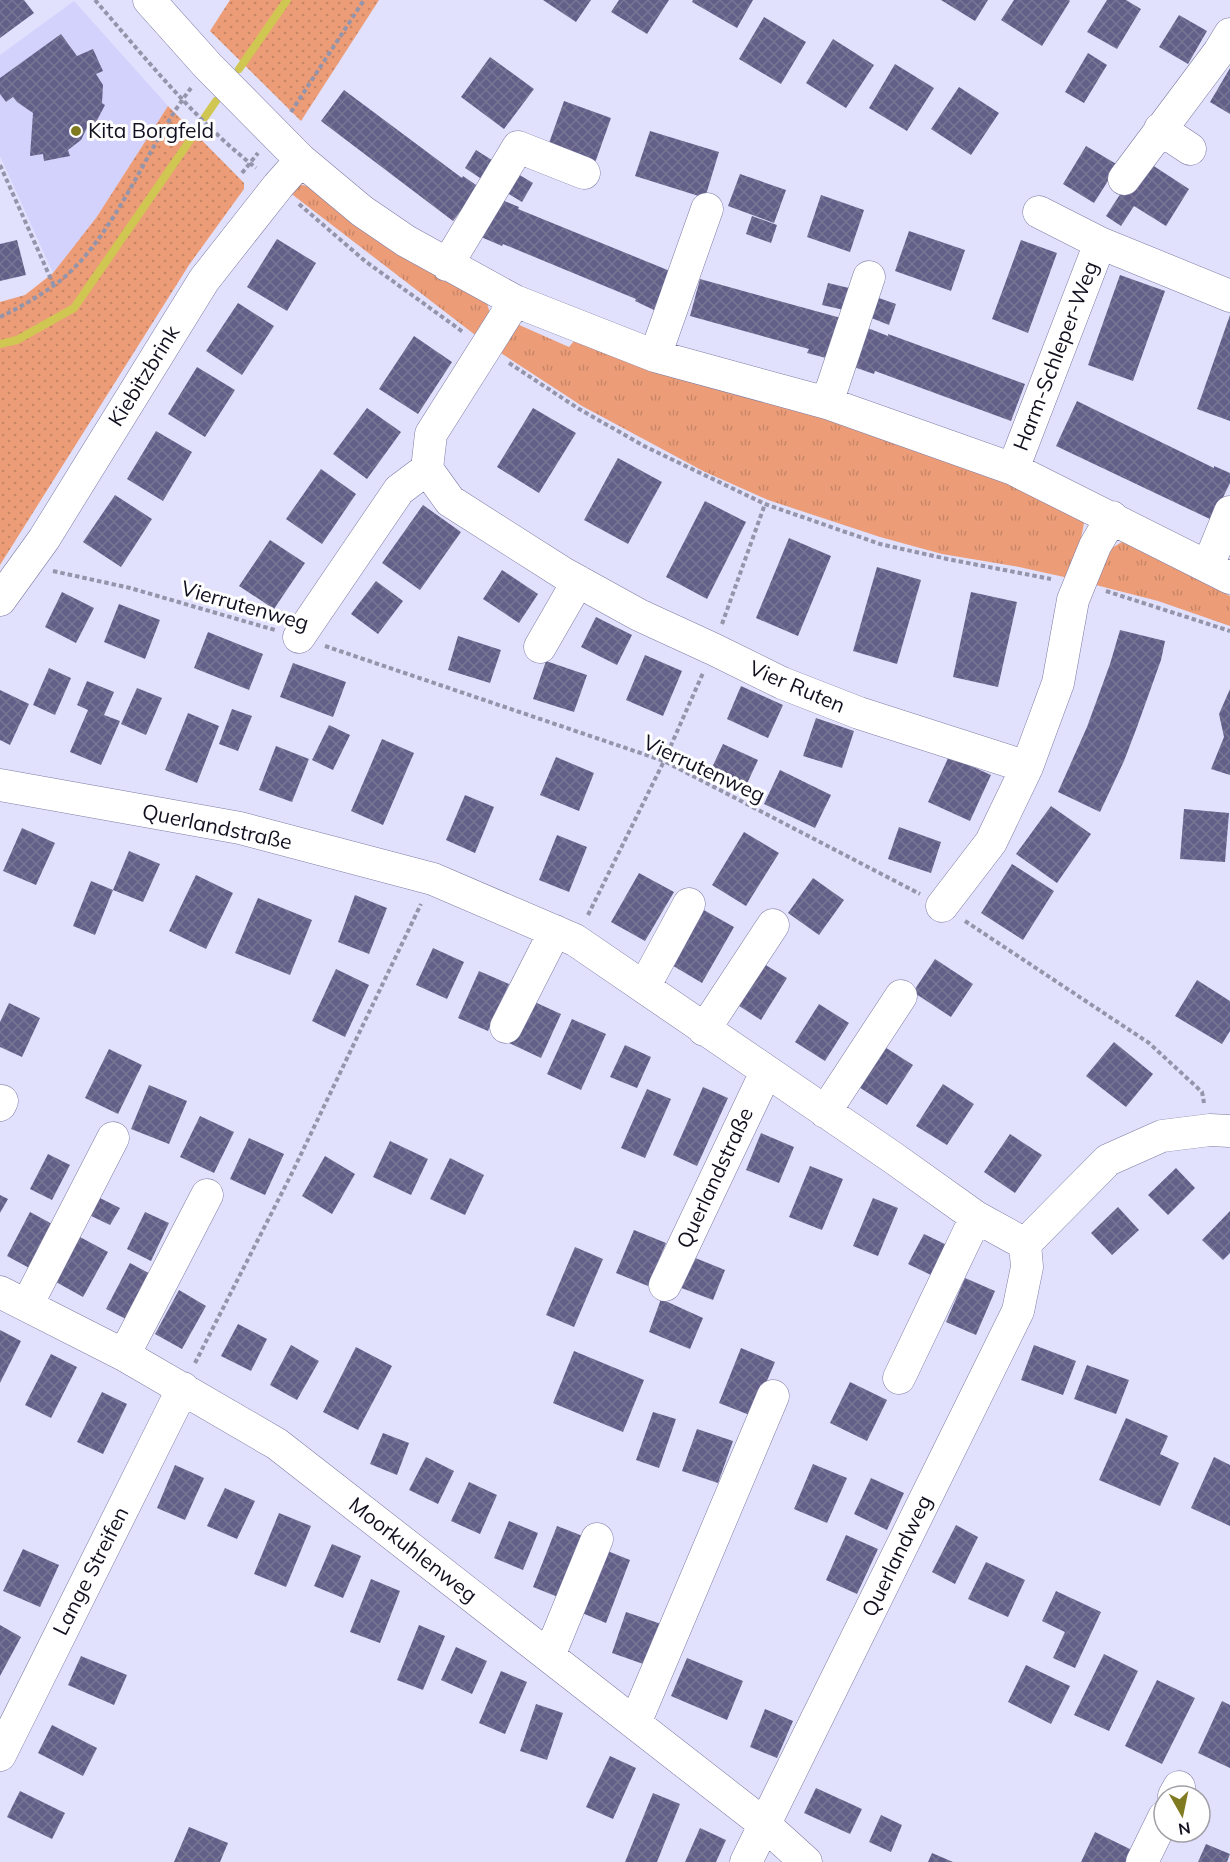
<svg xmlns="http://www.w3.org/2000/svg" width="1230" height="1862" viewBox="0 0 1230 1862" font-family="Mulish,sans-serif">
<style>
.built{fill:#d3d2fd}
.grass{fill:url(#grass-tufts)}
.park{fill:url(#park-dots)}
.lines{fill:none;stroke-linecap:round;stroke-linejoin:round}
.stream{stroke:#cfc752;stroke-width:8}
.building{fill:url(#building-cross-hatch)}
.minor-casing{stroke:#7c7ba4;stroke-width:33}
.path{stroke:#9494ab;stroke-width:4;stroke-dasharray:4.5 3;stroke-linecap:butt}
.minor{stroke:#fff;stroke-width:32}
.poi-dot{fill:#807a20;stroke:#fff;stroke-width:2}
.labels{text-anchor:middle;stroke-width:6;stroke-linejoin:round;paint-order:stroke}
.poi-label{font-size:21px;fill:#11101f;stroke:#fff;text-anchor:start}
.street-label{font-size:21px;fill:#11101f;stroke:#fff}
</style>
<defs>
<pattern id="grass-tufts" width="24" height="20" patternUnits="userSpaceOnUse" patternTransform="scale(1.5)"><rect width="24" height="20" fill="#ec9d78"/><path d="M3 7l-1-3M5 7V3M7 7l1-3M15 17l-1-3M17 17v-4M19 17l1-3" fill="none" stroke="#c98667"/></pattern>
<pattern id="park-dots" width="8" height="8" patternUnits="userSpaceOnUse" patternTransform="scale(1.5)"><rect width="8" height="8" fill="#ec9d78"/><path d="M2 2h.1M6 6h.1" fill="none" stroke="#c98667" stroke-width="1.8" stroke-linecap="round"/></pattern>
<pattern id="building-cross-hatch" width="8" height="8" patternUnits="userSpaceOnUse" patternTransform="scale(1.5)"><rect width="8" height="8" fill="#626088"/><path d="M0 0l8 8M0 8l8-8" fill="none" stroke="#787695"/></pattern>
</defs>
<rect width="100%" height="100%" fill="#e1e1fd"/>
<!-- built -->
<path class="built" d="M74,1L168,106L96,218L53,273L0,156V55Z"/>
<!-- grass -->
<path class="grass" d="M299,184L315,188L487,303L492,321L483,341L289,192Z
M517,324L569,347L574,341L657,369L830,416L1009,479L1085,518L1073,579L1019,567L942,554L880,537L768,500L703,471L582,406L493,348Z
M1125,540L1230,596V626L1158,601L1088,583L1107,551Z"/>
<!-- park -->
<path class="park" d="M230,0H379L301,121L210,31Z
M168,106L244,183V189L189,265L0,565V302L25,295L53,273L96,218Z"/>
<g class="lines">
<!-- stream -->
<path class="stream" d="M239,69L287,0
M205,117L216,101
M0,344L17,340L74,308L195,133"/>
</g>
<!-- building -->
<path class="building" d="M0,0H24L34,13L0,38Z
M543,0H591L576,22Z
M619,0H669L647,34L611,12Z
M693,0H753L737,28L692,2Z
M941,0H988L975,21Z
M1014,0H1069L1070,1L1042,46L1001,20Z
M1107,0H1126L1141,9L1117,49L1087,32Z
M1179,15L1207,31L1188,64L1159,47Z
M764,17L806,42L781,84L739,59Z
M61,34L77,56L93,49L103,71L96,74L103,85L102,103L105,105L92,130L87,128L81,140L68,150L70,156L44,161L43,154L30,156L33,113L17,102L13,97L6,102L0,94V78Z
M833,39L874,65L846,108L806,83Z
M1088,53L1107,65L1084,103L1065,92Z
M490,57L534,89L504,129L461,97Z
M895,64L934,88L907,131L869,108Z
M1230,68V114L1210,102Z
M959,87L999,113L971,155L931,129Z
M344,90L462,178L463,176L479,187L453,221L321,121Z
M564,101L611,118L595,163L548,146Z
M650,131L719,152L705,198L635,176Z
M1086,146L1118,165L1094,203L1063,184Z
M476,150L495,162L483,180L465,168Z
M1143,159L1189,189L1166,226L1134,206L1121,226L1106,216Z
M513,171L533,183L522,202L502,190Z
M740,174L786,190L774,223L728,206Z
M821,195L864,210L850,252L807,237Z
M497,198L519,207L518,209L670,271L654,310L635,301L636,299L503,244L502,246L481,237Z
M752,216L777,225L771,243L746,234Z
M909,231L965,250L951,291L895,271Z
M277,239L316,263L287,311L247,287Z
M17,240L26,275L0,281V244Z
M1021,240L1057,253L1028,333L992,319Z
M1120,275L1165,291L1133,381L1088,365Z
M700,279L841,318L830,359L807,353L809,349L690,316Z
M828,283L849,288L844,310L822,305Z
M876,297L896,304L889,325L869,317Z
M238,303L274,326L242,375L206,351Z
M1230,315V421L1197,409Z
M865,327L888,336V334L1025,384L1011,421L875,371L874,374L851,366Z
M414,336L452,362L418,414L379,389Z
M197,367L235,390L205,437L168,414Z
M1077,401L1214,468V466L1230,473V483L1212,520L1056,446Z
M367,408L401,432L367,479L333,454Z
M533,408L576,433L539,493L497,467Z
M156,431L192,452L163,501L127,479Z
M618,458L662,482L628,544L584,520Z
M321,469L356,494L322,544L286,519Z
M115,495L152,519L121,567L83,542Z
M705,501L746,522L707,599L666,577Z
M423,505L461,532L420,590L382,563Z
M789,538L831,556L798,636L756,618Z
M270,540L305,563L274,609L239,586Z
M877,567L921,580L897,664L853,651Z
M502,570L538,594L519,623L483,599Z
M376,581L403,601L378,634L351,614Z
M62,592L94,608L76,643L45,627Z
M971,592L1017,602L998,687L953,677Z
M119,604L160,620L145,659L104,642Z
M596,617L632,635L617,665L581,647Z
M1120,630L1165,641L1161,660L1137,727L1124,761L1100,812L1058,792L1087,727L1110,664Z
M208,632L263,654L249,690L194,668Z
M458,636L501,650L490,683L448,670Z
M645,655L682,671L663,716L626,700Z
M546,661L587,675L574,712L533,699Z
M293,663L346,682L333,717L280,697Z
M49,668L71,678L55,715L33,705Z
M87,681L114,692L104,715L120,721L101,765L70,752L88,710L77,705Z
M741,686L783,705L768,738L727,719Z
M137,688L162,698L146,735L121,724Z
M1230,689V775L1211,769L1224,737L1219,714Z
M0,690L29,704L10,745L0,740Z
M232,709L252,716L238,751L219,744Z
M188,713L219,726L197,783L165,770Z
M816,718L854,731L842,768L803,756Z
M329,725L350,735L333,770L312,760Z
M382,739L414,753L383,825L351,811Z
M723,744L758,760L744,790L709,774Z
M276,746L309,759L292,802L259,790Z
M949,756L991,775L970,821L928,802Z
M556,757L594,773L579,811L540,795Z
M780,770L831,795L815,828L764,804Z
M465,795L494,807L475,853L446,840Z
M1051,806L1091,834L1057,883L1016,854Z
M1184,809L1229,813L1225,862L1180,859Z
M899,827L941,842L931,873L888,859Z
M22,828L55,843L36,885L3,871Z
M744,832L779,853L746,906L712,885Z
M557,835L587,847L569,892L539,880Z
M129,851L160,864L143,902L113,890Z
M1012,864L1054,891L1023,940L981,913Z
M639,873L674,892L645,941L611,922Z
M196,875L233,893L206,949L169,931Z
M813,878L844,900L819,935L788,913Z
M91,881L113,890L95,935L73,926Z
M355,895L387,908L369,954L338,942Z
M258,898L312,920L290,975L235,953Z
M702,909L734,927L702,983L670,964Z
M433,948L464,962L447,999L416,985Z
M935,959L973,984L951,1017L913,992Z
M759,961L787,978L761,1020L733,1002Z
M336,969L369,985L345,1037L312,1021Z
M479,971L509,984L488,1031L458,1018Z
M1197,980L1230,1001V1031L1222,1044L1175,1016Z
M528,999L561,1014L541,1058L507,1042Z
M9,1003L40,1018L22,1057L0,1047V1022Z
M819,1004L849,1023L825,1061L795,1042Z
M572,1019L606,1034L581,1090L547,1074Z
M1114,1042L1153,1074L1126,1107L1086,1076Z
M880,1044L913,1065L887,1105L854,1084Z
M625,1045L651,1057L637,1088L610,1077Z
M109,1049L142,1065L118,1114L85,1098Z
M943,1084L974,1104L947,1145L916,1126Z
M149,1085L187,1101L169,1144L131,1129Z
M703,1087L728,1098L697,1166L673,1155Z
M647,1089L671,1099L645,1158L621,1148Z
M200,1116L234,1132L214,1173L180,1157Z
M761,1133L794,1147L779,1183L746,1170Z
M1010,1134L1042,1155L1015,1193L984,1172Z
M249,1138L284,1154L265,1195L230,1179Z
M390,1141L428,1159L411,1195L373,1177Z
M48,1154L70,1165L52,1200L30,1189Z
M325,1156L355,1174L332,1214L302,1196Z
M450,1158L484,1175L465,1215L430,1199Z
M810,1166L843,1179L822,1230L789,1217Z
M1176,1168L1195,1188L1168,1215L1148,1195Z
M0,1195L8,1199L0,1213Z
M94,1195L120,1208L110,1225L85,1213Z
M873,1198L898,1208L878,1256L853,1246Z
M1118,1207L1139,1230L1112,1255L1091,1233Z
M1230,1211V1253L1223,1260L1202,1240Z
M30,1212L56,1226L33,1270L7,1256Z
M145,1212L169,1223L151,1261L127,1249Z
M634,1230L666,1243L648,1286L616,1273Z
M924,1234L949,1246L933,1276L908,1264Z
M80,1237L108,1252L83,1297L56,1282Z
M575,1247L603,1259L574,1327L546,1315Z
M683,1253L725,1270L713,1300L671,1284Z
M130,1263L156,1277L132,1322L106,1309Z
M965,1278L995,1291L976,1335L946,1322Z
M179,1290L206,1306L182,1349L155,1334Z
M661,1299L703,1318L690,1349L649,1332Z
M238,1324L267,1339L251,1371L221,1356Z
M0,1330L21,1341L0,1383Z
M291,1345L319,1361L297,1400L270,1385Z
M1034,1345L1076,1361L1063,1395L1021,1380Z
M356,1347L392,1366L358,1430L323,1412Z
M741,1348L775,1362L752,1416L719,1403Z
M574,1351L644,1380L623,1432L553,1403Z
M51,1354L77,1367L51,1418L25,1405Z
M1087,1365L1129,1380L1116,1414L1074,1399Z
M850,1382L887,1400L867,1441L830,1423Z
M102,1392L127,1404L103,1454L77,1442Z
M653,1412L676,1419L659,1468L636,1460Z
M1126,1418L1168,1436L1160,1454L1179,1463L1160,1506L1099,1480Z
M697,1429L733,1441L718,1483L682,1471Z
M383,1433L409,1443L397,1475L370,1464Z
M426,1457L454,1471L438,1504L409,1490Z
M1214,1457L1230,1465V1526L1191,1508Z
M813,1464L847,1478L827,1523L794,1509Z
M175,1465L204,1478L185,1520L157,1508Z
M871,1478L904,1493L887,1530L854,1514Z
M469,1482L497,1495L480,1534L451,1521Z
M225,1488L255,1501L237,1539L207,1526Z
M279,1513L311,1526L286,1587L254,1574Z
M509,1521L538,1533L523,1570L494,1558Z
M956,1525L978,1537L955,1584L932,1572Z
M557,1526L588,1538L563,1599L533,1587Z
M846,1535L878,1549L857,1594L826,1580Z
M332,1544L361,1556L343,1598L314,1586Z
M600,1548L630,1560L606,1623L575,1610Z
M23,1549L59,1565L40,1607L3,1591Z
M986,1562L1025,1580L1008,1617L968,1599Z
M371,1579L400,1591L380,1643L350,1632Z
M1056,1591L1101,1612L1075,1668L1053,1658L1065,1632L1042,1621Z
M626,1612L664,1625L649,1666L612,1653Z
M0,1625L21,1637L0,1676Z
M419,1625L445,1636L423,1690L397,1680Z
M456,1647L487,1661L472,1694L441,1680Z
M1104,1654L1138,1671L1109,1731L1074,1715Z
M81,1656L127,1675L114,1705L68,1685Z
M687,1658L743,1681L727,1720L671,1696Z
M1026,1665L1070,1686L1051,1724L1008,1702Z
M501,1671L527,1682L505,1734L479,1723Z
M1157,1680L1195,1698L1162,1764L1125,1746Z
M1222,1701L1230,1705V1768L1198,1753Z
M536,1704L563,1713L547,1760L520,1751Z
M765,1709L793,1721L777,1758L750,1747Z
M52,1725L97,1748L83,1776L38,1753Z
M610,1756L636,1768L613,1819L586,1807Z
M816,1788L862,1809L850,1834L804,1813Z
M20,1791L65,1813L52,1839L7,1817Z
M653,1793L680,1804L657,1862H625Z
M881,1815L902,1825L891,1852L869,1842Z
M189,1827L228,1843L220,1862H174Z
M700,1828L726,1840L716,1862H685Z
M1095,1832L1134,1851L1129,1862H1081Z
M1206,1844L1230,1854L1227,1862H1198Z
M932,1853L953,1862H928Z"/>
<g class="lines">
<defs>
<path id="minor" d="M149,0L208,66L301,160L362,211L406,241L515,301L655,356L827,403L1013,469L1230,578
M1160,129L1190,149
M1124,179L1219,52L1230,34
M1039,212L1100,243
M447,265L518,147L584,173
M655,356L707,209
M827,403L869,277
M427,469L450,501L563,573L639,615L713,649L782,683L859,713L1027,767
M1013,469L1100,243L1230,296
M1208,566L1230,512
M0,600L44,539L204,280L278,186L301,160
M299,637L399,490L427,469L431,434L515,301
M540,647L578,581
M0,785L240,828L433,879L575,940L892,1157L976,1217L1025,1244
M942,906L991,842L1027,767L1058,683L1073,600L1095,546L1112,517
M644,987L689,904
M506,1027L555,931
M704,1030L773,925
M0,1105L2,1101
M825,1112L901,996
M1025,1244L1108,1160L1162,1136L1210,1130L1230,1131
M665,1285L766,1072
M0,1292L124,1355L277,1444L764,1824L806,1862
M27,1305L113,1138
M124,1355L207,1195
M899,1378L976,1217
M549,1656L597,1539
M635,1723L773,1396
M0,1755L183,1388
M1174,1796L1179,1787
M746,1862L1018,1311L1027,1267L1025,1244
M1142,1862L1164,1817"/>
</defs>
<!-- minor casing -->
<use href="#minor" class="minor-casing"/>
<!-- path -->
<path class="path" d="M95,0C146,59 195,120 256,168
M291,112L364,0
M0,165L54,286
M242,173L258,153
M299,204L365,261L463,332
M0,317C19,308 38,297 56,284C116,238 145,148 191,88
M509,363L579,409L646,447L765,504L880,544L947,559L1051,579
M53,571L130,588L275,630
M1106,591L1230,631
M722,624L765,504
M325,646L664,761L920,894
M588,915L664,761L703,673
M965,921L1149,1043L1202,1092L1204,1103
M195,1363L292,1173L421,904"/>
<!-- minor -->
<use href="#minor" class="minor"/>
</g>
<!-- markers -->
<circle class="poi-dot" cx="76" cy="131" r="6"/>
<g class="labels">
<!-- poi labels -->
<g class="poi-label">
<text x="88" y="138">Kita Borgfeld</text>
</g>
<!-- street labels -->
<g class="street-label">
<text transform="translate(1056 356) rotate(-69)" y="7">Harm-Schleper-Weg</text>
<text transform="translate(144 376) rotate(-58)" y="7">Kiebitzbrink</text>
<text transform="translate(245 606) rotate(16)" y="7">Vierrutenweg</text>
<text transform="translate(797 687) rotate(23)" y="7">Vier Ruten</text>
<text transform="translate(704 769) rotate(25)" y="7">Vierrutenweg</text>
<text transform="translate(217 827) rotate(12)" y="7">Querlandstraße</text>
<text transform="translate(715 1178) rotate(-65)" y="7">Querlandstraße</text>
<text transform="translate(413 1550) rotate(38)" y="7">Moorkuhlenweg</text>
<text transform="translate(897 1556) rotate(-64)" y="7">Querlandweg</text>
<text transform="translate(91 1571) rotate(-63)" y="7">Lange Streifen</text>
</g>
</g>
<!-- north arrow -->
<g transform="translate(1182 1814) rotate(171)"><circle r="28" fill="#ffffff" stroke="#a09fa5" stroke-width="1.5"/>
<path d="M0-4.5L10 22L0 15L-10 22Z" fill="#807a20"/>
<text y="-9" font-size="16" font-weight="bold" text-anchor="middle" fill="#11101f">N</text>
</g>
</svg>
